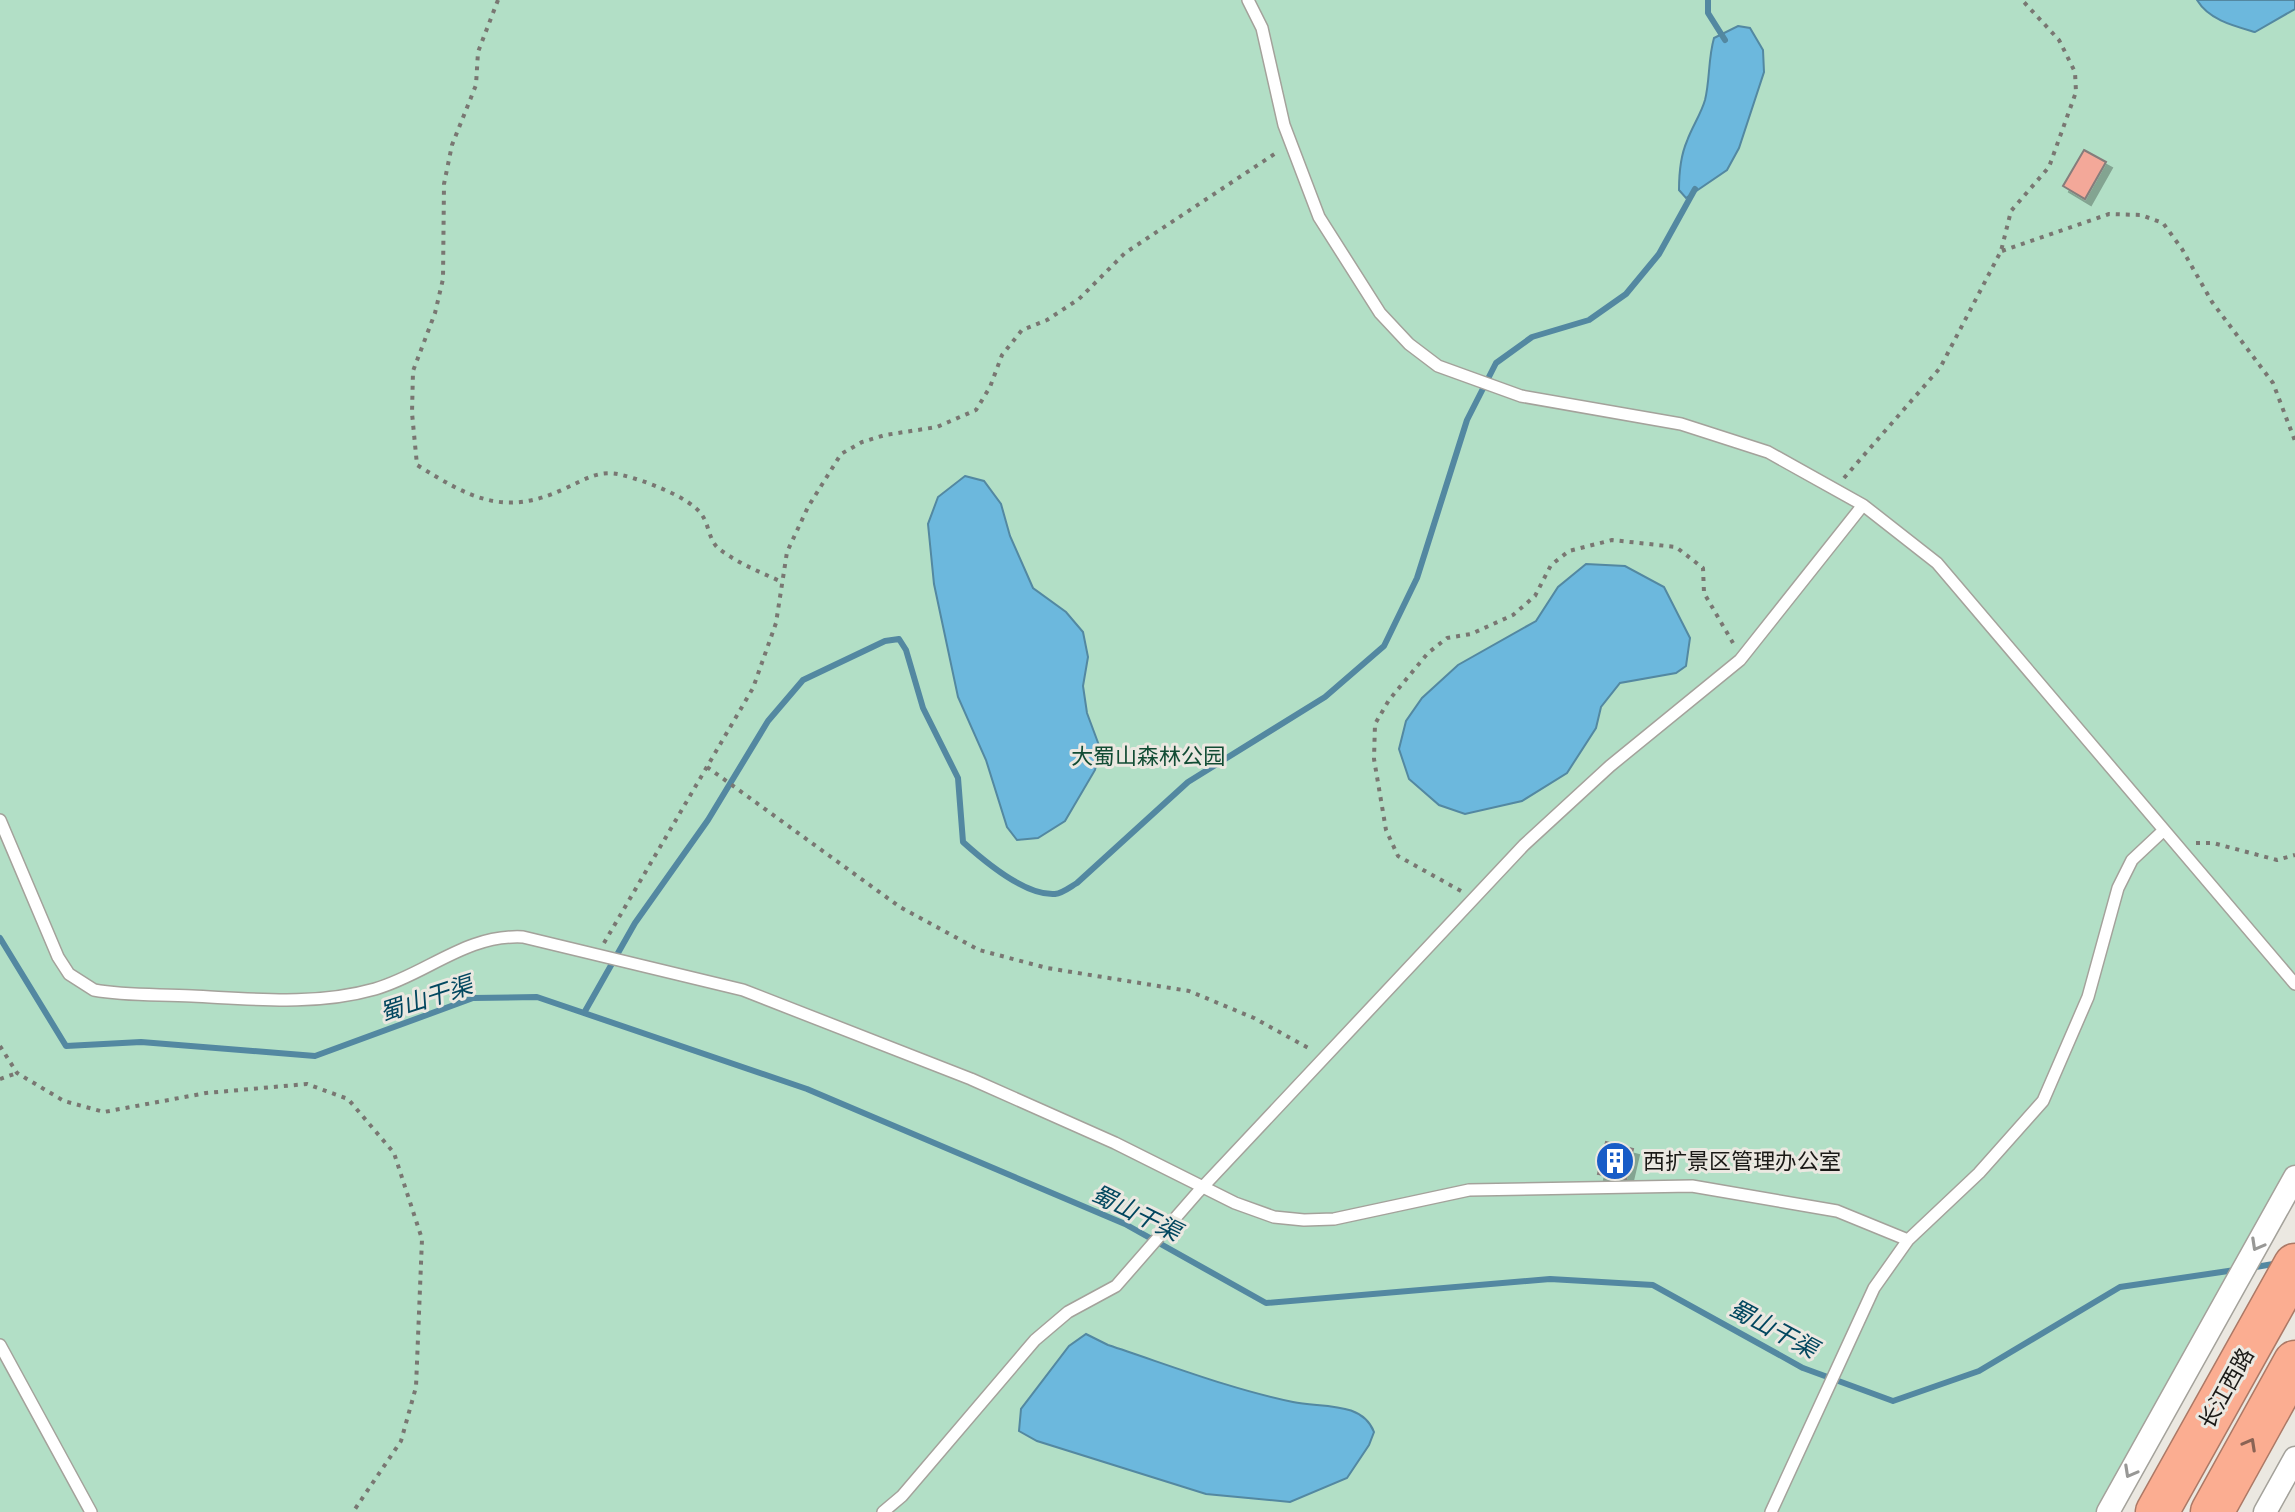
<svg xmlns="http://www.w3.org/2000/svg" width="2295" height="1512" viewBox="0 0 2295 1512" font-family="Signika,'Noto Sans SC',sans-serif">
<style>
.green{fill:#b2dfc6}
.water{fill:#6cb8dd;stroke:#5388a1;stroke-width:2}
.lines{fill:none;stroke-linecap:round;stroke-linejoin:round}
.stream{stroke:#5388a1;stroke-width:6}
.building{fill:#f3a899;stroke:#857d7b;stroke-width:2;filter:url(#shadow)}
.lane-casing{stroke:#a4a29b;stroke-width:14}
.street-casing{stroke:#a4a29b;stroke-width:25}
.highway-casing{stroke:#ac7966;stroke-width:45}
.path{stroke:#797772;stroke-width:4;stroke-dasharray:4 6;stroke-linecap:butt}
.lane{stroke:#fff;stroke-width:11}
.street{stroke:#fff;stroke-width:22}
.highway{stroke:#fbad91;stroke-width:42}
.oneway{stroke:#989896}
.oneway2{stroke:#8a6354}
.labels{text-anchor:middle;stroke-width:6;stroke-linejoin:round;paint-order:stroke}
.park-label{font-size:22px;fill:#124c34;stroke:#ebe8e1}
.poi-label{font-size:22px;fill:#1a1916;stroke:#ebe8e1;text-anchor:start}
.street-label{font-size:22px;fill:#1a1916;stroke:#ebe8e1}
.water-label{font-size:24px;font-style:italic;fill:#02475f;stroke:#ebe8e1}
</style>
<defs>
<filter id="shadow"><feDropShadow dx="6" dy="6" stdDeviation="0" flood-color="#0004"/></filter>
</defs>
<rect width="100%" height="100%" fill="#ebe8e1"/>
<!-- green -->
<path class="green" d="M0,0H2295V1177L2108,1512H0Z"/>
<!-- water -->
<path class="water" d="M2197,0H2295V9L2255,32C2234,26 2209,20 2197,0Z
M1738,26L1750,28L1763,50L1764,72L1739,148L1727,170L1686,198L1679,190C1679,173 1680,157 1687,141C1692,127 1701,114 1705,100C1710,80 1708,59 1714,38Z
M965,476L984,481L1001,504L1010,536L1033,588L1066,612L1083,632L1088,657L1083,686L1087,713L1100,748L1095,770L1065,821L1038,838L1017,840L1007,827L986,760L958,697L934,584L928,524L938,497Z
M1586,564L1625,566L1664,587L1690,638L1686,666L1676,673L1620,683L1601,707L1596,728L1567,773L1522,801L1465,814L1439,805L1409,779L1399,749L1406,721L1422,698L1458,665L1536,621L1558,587Z
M1086,1334L1108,1345C1169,1365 1230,1389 1293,1402C1322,1408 1362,1401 1374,1432L1369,1445L1347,1478L1290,1502L1206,1494L1037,1441L1019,1431L1021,1409L1069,1346Z"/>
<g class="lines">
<!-- stream -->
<path class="stream" d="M1708,0V13L1725,40
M0,938L66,1046L141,1042L315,1056L473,998L537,997L807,1089L1125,1224L1266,1303L1550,1279L1653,1285L1803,1368L1893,1401L1979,1371L2120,1287L2235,1270
M584,1013L635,923L708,820L768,721L803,680L885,641L899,639L906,650L923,708L958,778L963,842C984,861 1025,896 1055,894C1063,893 1070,887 1077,883L1188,782L1325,697L1384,646L1417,578L1467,420L1496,363L1532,337L1589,320L1626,294L1659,254L1695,189
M2250,1268L2279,1263"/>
</g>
<!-- building -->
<path class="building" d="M2084,150L2106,162L2085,199L2063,186Z
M1606,1142L1633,1149L1626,1179L1598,1174Z"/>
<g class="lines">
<defs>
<path id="lane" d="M1248,0L1262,28L1284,125L1319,217L1380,313L1409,344L1438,366L1521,396L1681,424L1768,452L1863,505L1937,563L2295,984
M0,820L58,957L69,974L94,990C126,996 160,994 192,996C253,999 315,1006 375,989C427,974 466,934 523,937L743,990L971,1079L1115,1143L1235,1203L1274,1217L1304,1220L1334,1219L1469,1190L1692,1186L1837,1211L1908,1240
M0,1345L91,1512
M883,1512L902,1496L1035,1340L1068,1312L1116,1286L1198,1192L1524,845L1610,766L1740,660L1863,505
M1771,1512L1874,1288L1908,1240L1979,1173L2043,1101L2088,997L2118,888L2132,860L2164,830"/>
<path id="street" d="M2108,1512L2295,1177
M2265,1512L2295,1458"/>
<path id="highway" d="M2157,1512L2295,1265
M2212,1512L2295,1362"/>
</defs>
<!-- lane casing -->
<use href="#lane" class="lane-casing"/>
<!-- street casing -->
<use href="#street" class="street-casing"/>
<!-- highway casing -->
<use href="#highway" class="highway-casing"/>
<!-- path -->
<path class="path" d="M498,0L478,52L476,85L452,145L444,184L443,279L435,313L413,371L412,413L417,465C470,498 504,517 564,489C584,480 599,469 622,475C643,480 690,497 702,515C709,525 709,540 718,548C737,563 760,572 782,582
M2002,251L2109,214L2141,215L2163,223L2182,249L2212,302L2273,383L2295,441
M1844,478L1940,368L2001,251L2011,211L2049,167L2076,92L2075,72L2059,40L2022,0
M707,767L900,907L979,950L1047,968L1189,991L1254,1018L1312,1050
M2196,843H2213L2277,860L2295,855
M1461,891L1398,856L1386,830L1374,759L1375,724L1389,700L1428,653L1447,638L1471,634L1513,615L1535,596L1551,565L1569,551L1612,540L1676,547L1703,568L1704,593L1733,643
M604,943L753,688L776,623L787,552L808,507L841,454L862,442L885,435L937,427L976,410L990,387L1002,355L1022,330L1047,320L1079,299L1125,253L1279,151
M0,1046L17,1073L64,1101L104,1112L206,1093L307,1084L348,1099L394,1153L422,1239L416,1387L401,1441L353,1512
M0,1079L17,1073"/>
<!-- lane -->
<use href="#lane" class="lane"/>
<!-- street -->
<use href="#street" class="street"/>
<!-- highway -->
<use href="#highway" class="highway"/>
</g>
<!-- one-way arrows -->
<defs><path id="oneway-chevron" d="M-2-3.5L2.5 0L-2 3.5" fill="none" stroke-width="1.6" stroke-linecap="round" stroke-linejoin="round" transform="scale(2)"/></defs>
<g class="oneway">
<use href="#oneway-chevron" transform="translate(2257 1245) rotate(119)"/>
<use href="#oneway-chevron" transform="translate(2130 1472) rotate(119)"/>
</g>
<use class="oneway2" href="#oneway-chevron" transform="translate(2250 1444) rotate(-61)"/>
<!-- icons -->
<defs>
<symbol id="building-disc" viewBox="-11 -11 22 22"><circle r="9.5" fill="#185cc7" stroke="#ebe8e1"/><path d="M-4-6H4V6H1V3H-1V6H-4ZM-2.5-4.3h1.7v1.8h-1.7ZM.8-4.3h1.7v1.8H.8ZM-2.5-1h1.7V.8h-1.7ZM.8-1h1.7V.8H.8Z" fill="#fff"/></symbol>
</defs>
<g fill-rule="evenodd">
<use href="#building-disc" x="1593" y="1139" width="44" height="44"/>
</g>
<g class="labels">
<!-- park labels -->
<g class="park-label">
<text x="1148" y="764">大蜀山森林公园</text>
</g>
<!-- poi labels -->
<g class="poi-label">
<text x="1643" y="1169">西扩景区管理办公室</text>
</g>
<!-- street labels -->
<g class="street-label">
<text transform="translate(2226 1388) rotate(-61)" y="8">长江西路</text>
</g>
<!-- water labels -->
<g class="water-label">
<text transform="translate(426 999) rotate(-18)" y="8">蜀山干渠</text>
<text transform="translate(1136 1213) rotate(26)" y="8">蜀山干渠</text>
<text transform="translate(1773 1329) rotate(28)" y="8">蜀山干渠</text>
</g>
</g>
</svg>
